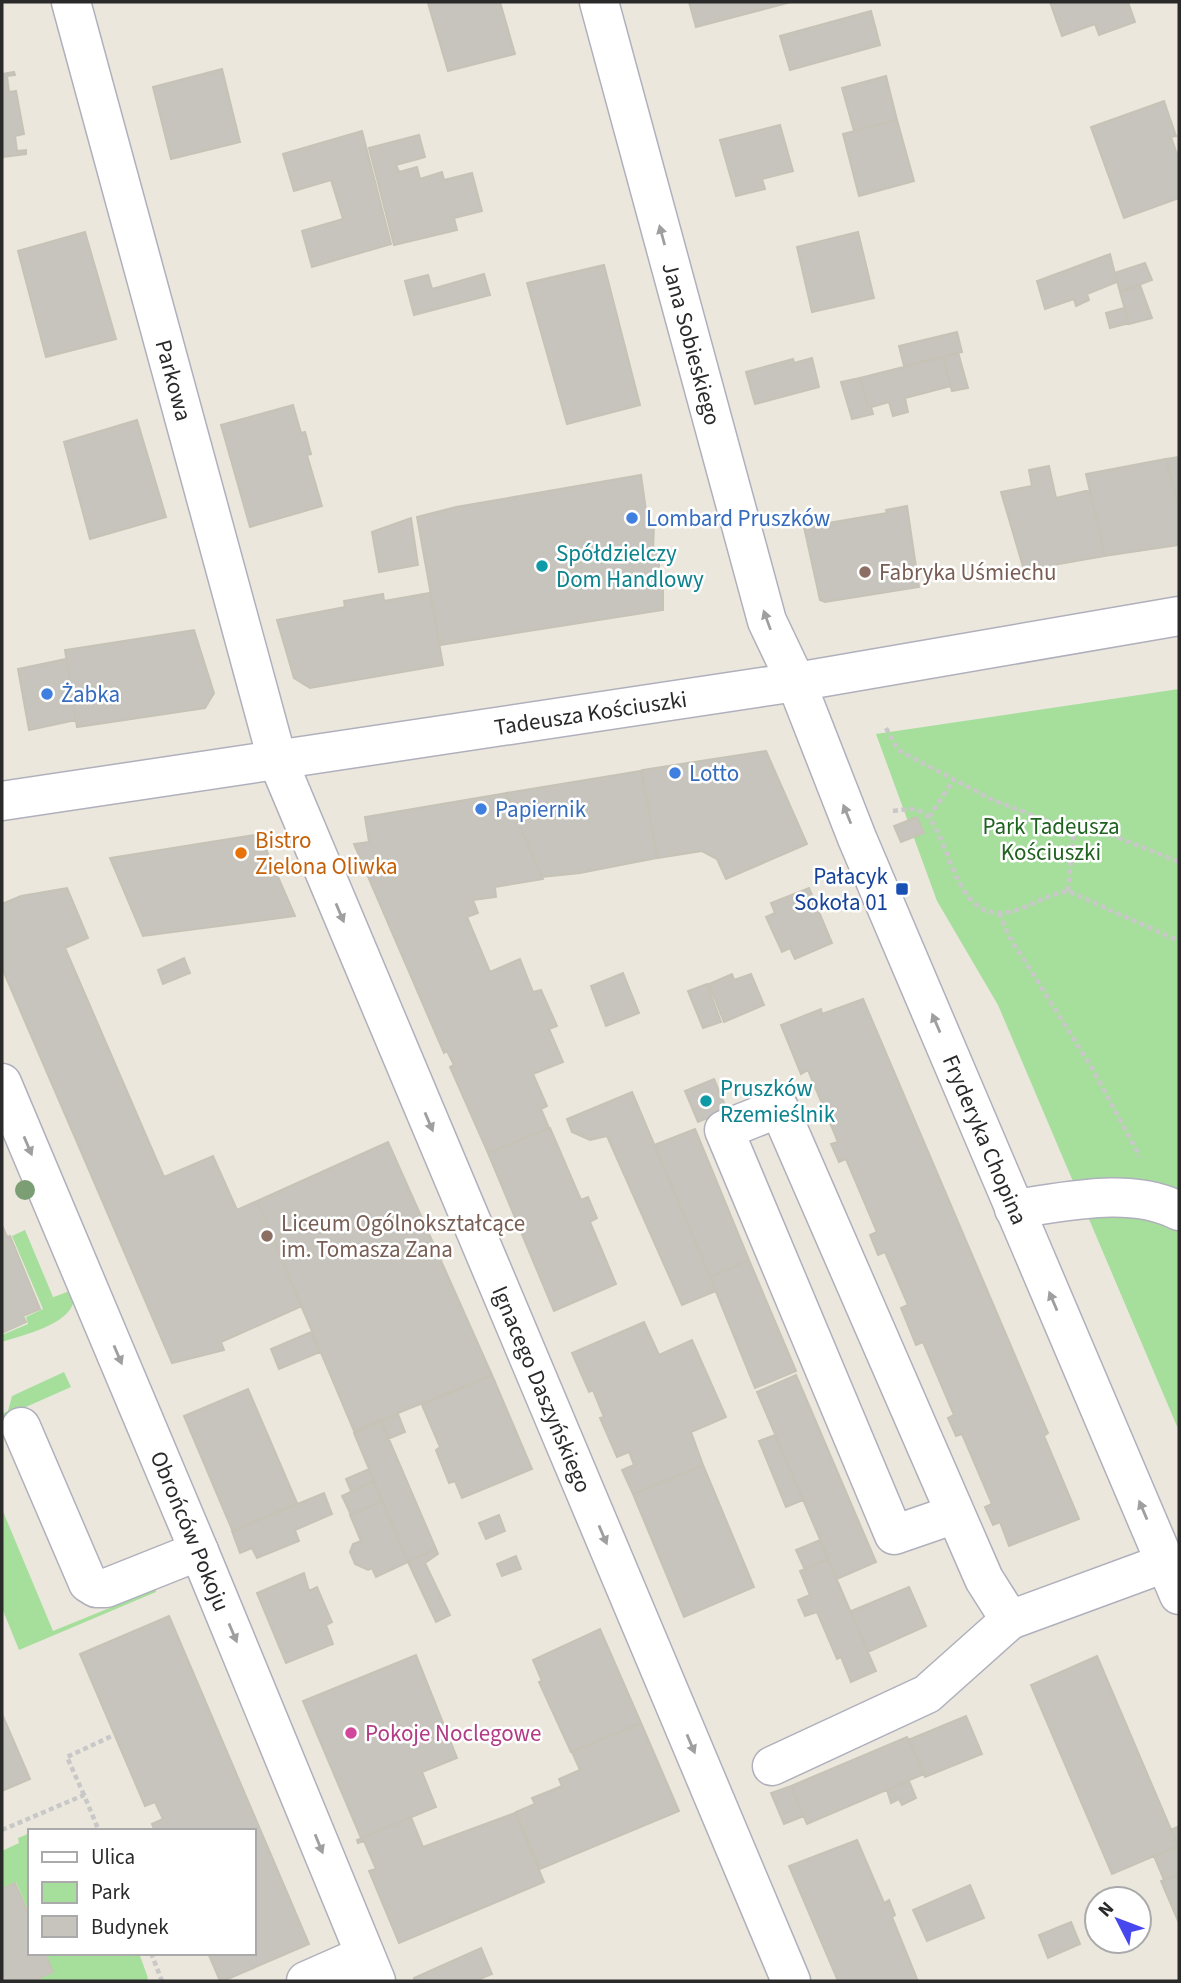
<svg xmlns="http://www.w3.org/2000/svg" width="1181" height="1983" viewBox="0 0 1181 1983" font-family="'Source Sans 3',sans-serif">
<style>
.green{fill:#a6de9c}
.building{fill:#c6c4bc;stroke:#c6c3b6;stroke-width:2}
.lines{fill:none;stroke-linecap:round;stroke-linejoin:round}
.minor-casing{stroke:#b0b0bd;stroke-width:41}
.path{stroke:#c8c8c8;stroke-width:4.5;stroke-dasharray:5 3.5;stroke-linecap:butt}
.minor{stroke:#fff;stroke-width:38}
.tree{fill:#7b9e74}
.oneway{fill:#9f9f9f}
.shop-dot{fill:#3f7fe0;stroke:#fff;stroke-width:2.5}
.culture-dot{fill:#0f9aa8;stroke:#fff;stroke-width:2.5}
.education-dot{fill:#8d6e63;stroke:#fff;stroke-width:2.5}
.food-dot{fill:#e8710a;stroke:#fff;stroke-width:2.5}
.transit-dot{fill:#1a4fb4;stroke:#fff;stroke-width:2.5}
.hotel-dot{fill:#d1479c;stroke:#fff;stroke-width:2.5}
.labels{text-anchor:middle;stroke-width:5;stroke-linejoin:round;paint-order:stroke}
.street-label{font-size:23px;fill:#2a2a2a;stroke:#fff}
.shop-label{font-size:23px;fill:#366cbe;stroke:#fff;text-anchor:start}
.culture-label{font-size:23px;fill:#0d838f;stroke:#fff;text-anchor:start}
.education-label{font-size:23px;fill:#785e54;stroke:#fff;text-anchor:start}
.park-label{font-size:23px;fill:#20621f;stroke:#fff}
.food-label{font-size:23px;fill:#c56008;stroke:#fff;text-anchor:start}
.transit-label{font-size:23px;fill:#164399;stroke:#fff;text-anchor:end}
.hotel-label{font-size:23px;fill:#b23c85;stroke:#fff;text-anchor:start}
</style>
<rect width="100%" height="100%" fill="#ebe7dd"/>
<!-- green -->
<path class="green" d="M1179,689V1431L998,1005L937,901L876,734Z
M25,1230L53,1297L46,1300L72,1290C85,1321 24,1335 2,1342V1335L28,1324L26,1317L43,1309L12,1236Z
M64,1372L71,1387L19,1410L22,1419L2,1428V1414L8,1411L12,1396Z
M2,1509L53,1631L156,1589V1592L19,1650L2,1608Z
M30,1833V1915L16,1882L2,1888V1851L19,1843L18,1838Z
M46,1953H139L148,1978L146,1981H34L53,1973Z"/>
<!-- building -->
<path class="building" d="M435,2H500L515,54L448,71L428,3Z
M689,2H791L696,27Z
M1050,2H1128L1135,22L1099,35L1095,24L1062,36Z
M871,11L880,45L790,70L780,36Z
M222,69L240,142L171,159L153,87Z
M14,72L15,75L7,76L9,92L16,91L24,134L15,136L17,151L26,150V154L2,157V74Z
M886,76L897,120L854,131L842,88Z
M1164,101L1176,136L1171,137L1179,160V198L1124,218L1091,127Z
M897,120L914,181L859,196L843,134Z
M780,125L793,171L762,179L765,189L736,196L720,140Z
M362,131L391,244L312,267L302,231L343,219L331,180L294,191L283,154Z
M419,135L425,157L396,165L399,172L417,167L420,179L442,172L444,180L472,173L482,211L454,218L457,230L394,245L369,148Z
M85,232L116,339L46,357L18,251Z
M858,232L874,298L812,312L797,247Z
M1110,254L1117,282L1087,294L1089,300L1076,306L1074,299L1045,309L1037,281Z
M1145,263L1152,280L1120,292L1115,273Z
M604,265L640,405L567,424L527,283Z
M484,274L490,295L414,315L405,281L428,275L432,289Z
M1140,285L1152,318L1129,324L1120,292Z
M1124,308L1129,323L1110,328L1106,313Z
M957,332L962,352L904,366L899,346Z
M958,352L968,388L952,391L943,357Z
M943,357L951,386L905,398L908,412L893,416L889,402L868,408L860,378Z
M812,358L819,387L755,404L746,372L793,359L794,363Z
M860,378L868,408L871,407L873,414L852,419L841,382Z
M293,405L301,433L305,432L311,454L307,455L322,506L250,527L221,425Z
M137,420L166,517L90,539L64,442Z
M1179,457V508L1166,459Z
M1166,459L1179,508V545L1105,556L1086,474Z
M1049,466L1056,498L1090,490L1105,556L1024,570L1001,492L1032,486L1029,470Z
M641,475L648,525H654L653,552L659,551V580H663V610L440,645L417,517L456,507Z
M907,506L919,587L825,602L820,600L804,527L887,513L886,510Z
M411,518L418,565L379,572L372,532Z
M430,593L443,665L310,688L294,678L277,620L345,607L344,601L383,594L384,601Z
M194,630L214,693L205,708L77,727L65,650Z
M66,659L76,720L29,730L18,669Z
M766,751L807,844L726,879L717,859L702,851L657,858L642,770Z
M641,771L657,858L580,873L542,877L506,793Z
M506,793L543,879L495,887L496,897L473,900L478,913L467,917L490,972L520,959L533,992L541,990L557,1026L549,1029L563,1062L533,1074L547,1106L541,1109L549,1128L488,1153L450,1067L454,1065L447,1051L444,1053L354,844L369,842L365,817Z
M917,817L924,833L901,842L894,826Z
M254,835L262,840L295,916L143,936L110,858Z
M67,888L88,938L65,948L164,1177L213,1156L237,1210L257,1201L302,1306L221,1342L224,1350L172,1363L2,968V904L21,896Z
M809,888L832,943L795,959L790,948L782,952L766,917L775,913L771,903Z
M184,958L190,973L163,984L158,970Z
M623,973L639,1013L606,1026L591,986Z
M732,974L734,980L751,974L764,1005L724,1022L709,984Z
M707,984L721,1022L703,1028L688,991Z
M863,999L1048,1433L1044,1436L1079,1519L1009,1546L1000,1522L993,1525L985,1507L992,1504L962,1434L956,1436L948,1418L954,1415L923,1342L916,1345L901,1308L908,1305L885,1252L878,1255L870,1235L877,1232L846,1159L839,1162L831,1144L838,1142L808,1070L801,1074L781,1025L821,1009L822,1014Z
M714,1079L727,1110L698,1122L685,1091Z
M632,1092L716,1291L682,1305L607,1136L590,1140L572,1132L567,1119Z
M550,1128L581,1200L588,1197L597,1218L590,1222L616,1284L554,1311L488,1153Z
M695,1129L749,1260L710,1277L654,1145Z
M388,1142L492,1375L354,1431L257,1201Z
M2,1225L7,1237L10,1236L40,1309L23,1316L26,1322L2,1333Z
M749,1260L796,1371L755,1388L710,1277Z
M644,1322L659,1355L692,1340L726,1417L691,1432L703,1465L633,1494L622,1470L634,1465L629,1452L617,1457L600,1418L604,1417L593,1390L589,1392L572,1353Z
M311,1332L320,1352L279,1369L271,1349Z
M492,1375L532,1469L462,1498L455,1481L449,1483L436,1450L440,1447L422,1405Z
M796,1375L876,1562L837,1579L757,1392Z
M248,1389L297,1503L233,1532L184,1416Z
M398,1414L405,1432L388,1439L381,1421Z
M381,1421L436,1549L408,1562L354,1433Z
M775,1435L803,1500L786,1507L759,1441Z
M703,1465L754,1587L684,1617L633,1494Z
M369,1469L374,1481L351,1491L346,1479Z
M374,1481L382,1501L351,1515L342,1496Z
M324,1493L332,1514L295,1530L299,1541L257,1558L252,1548L240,1553L232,1531Z
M382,1501L408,1562L376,1577L372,1568L368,1570L355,1564L350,1552L353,1544L361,1541L350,1515Z
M499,1515L505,1531L486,1539L479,1523Z
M820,1540L828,1559L805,1570L796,1550Z
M436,1549L438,1554L425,1563L450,1615L436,1622L408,1562Z
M516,1556L521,1569L502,1576L497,1564Z
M828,1559L876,1671L851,1682L841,1657L837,1659L817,1612L805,1616L798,1600L810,1595L800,1571Z
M304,1573L309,1591L317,1587L332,1622L326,1625L333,1644L286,1663L257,1593Z
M909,1587L926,1626L868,1652L851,1611Z
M169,1616L309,1944L223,1981H220L208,1953H254V1831H155L152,1824L163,1819L155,1802L145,1806L80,1654Z
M600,1629L641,1723L571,1752L539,1682L542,1681L533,1660Z
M416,1655L457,1758L422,1772L436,1807L361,1838L303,1701Z
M1097,1656L1178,1846L1112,1874L1031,1685Z
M2,1714L30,1779L2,1791Z
M966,1716L982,1754L925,1777L908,1740Z
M641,1723L679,1811L540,1869L516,1812L535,1804L532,1798L562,1786L559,1779L580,1770L572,1752Z
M907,1737L924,1774L807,1824L791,1786Z
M909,1781L916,1798L902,1805L899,1799L891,1803L887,1790Z
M791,1786L804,1816L784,1824L771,1793Z
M515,1813L544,1882L399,1943L369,1871L376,1869L364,1841L358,1843L357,1840L411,1817L423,1847Z
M1179,1826V1874L1164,1880L1154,1856L1178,1846L1171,1830Z
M857,1840L884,1903L889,1900L895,1915L892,1917L917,1979L911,1981H838L789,1866Z
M1179,1874V1923L1161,1881Z
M15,1883L30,1917V1953H45L53,1972L33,1981H2V1889Z
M970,1885L984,1918L927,1941L913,1910Z
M1071,1922L1080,1944L1048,1958L1039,1935Z
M481,1948L492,1974L475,1981H415L414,1978Z"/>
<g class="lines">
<defs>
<g id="minor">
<path id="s1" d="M71,2L277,759L791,1981"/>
<path id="s2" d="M599,2L767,621L796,682L857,838L1179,1595"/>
<path id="s3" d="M2,801L796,682L1179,616"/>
<path id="s4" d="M2,1083L199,1551L376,1981"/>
<path d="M1014,1209C1066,1202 1130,1186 1179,1211"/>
<path d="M21,1427L88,1583L96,1588H106L199,1551"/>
<path d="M955,1514L894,1535L724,1130L779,1108L984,1579L1010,1620L1165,1563"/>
<path d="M772,1766L927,1694L1010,1620"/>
<path d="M306,1981L365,1955"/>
</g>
</defs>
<!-- minor casing -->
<use href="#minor" class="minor-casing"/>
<!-- path -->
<path class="path" d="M886,728L898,750L993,800L1050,822L1109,834L1179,862
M893,811C902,810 911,807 920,811C950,825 949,914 1001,913C1024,912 1045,894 1068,891L1179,941
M929,817L953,781
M1068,891L1074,828
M999,913L1009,936L1092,1068L1140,1157
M84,1795L67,1757L114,1735
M2,1830L84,1795L99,1831
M151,1953L162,1981"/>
<!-- minor -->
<use href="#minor" class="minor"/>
</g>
<!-- trees -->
<circle class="tree" cx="25" cy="1190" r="10"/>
<!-- one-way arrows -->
<defs><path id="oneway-solid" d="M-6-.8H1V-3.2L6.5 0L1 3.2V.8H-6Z" transform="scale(1.75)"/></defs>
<g class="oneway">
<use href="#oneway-solid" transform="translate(662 235) rotate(-105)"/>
<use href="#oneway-solid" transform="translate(767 620) rotate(-110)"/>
<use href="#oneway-solid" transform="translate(847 814) rotate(-112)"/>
<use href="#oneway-solid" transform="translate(340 913) rotate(67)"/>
<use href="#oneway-solid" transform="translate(936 1023) rotate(-113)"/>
<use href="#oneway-solid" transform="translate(429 1122) rotate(67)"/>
<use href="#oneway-solid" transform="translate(28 1146) rotate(67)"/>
<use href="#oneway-solid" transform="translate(1053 1301) rotate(-113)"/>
<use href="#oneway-solid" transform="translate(118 1355) rotate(67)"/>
<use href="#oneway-solid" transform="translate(1143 1510) rotate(-113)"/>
<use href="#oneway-solid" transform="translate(603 1535) rotate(67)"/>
<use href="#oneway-solid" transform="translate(233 1633) rotate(67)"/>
<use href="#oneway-solid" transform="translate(691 1744) rotate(67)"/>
<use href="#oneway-solid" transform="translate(319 1844) rotate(68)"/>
</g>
<!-- markers -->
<g class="shop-dot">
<circle cx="632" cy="518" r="7"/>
<circle cx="47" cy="694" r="7"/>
<circle cx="675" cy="773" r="7"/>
<circle cx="481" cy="809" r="7"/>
</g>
<g class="culture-dot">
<circle cx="542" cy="566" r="7"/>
<circle cx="706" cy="1101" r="7"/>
</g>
<g class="education-dot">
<circle cx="865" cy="572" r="7"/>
<circle cx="267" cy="1236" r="7"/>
</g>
<circle class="food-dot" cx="241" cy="853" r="7"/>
<rect class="transit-dot" x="895" y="882" width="14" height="14" rx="3.5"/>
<circle class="hotel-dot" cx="351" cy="1733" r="7"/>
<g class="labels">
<!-- street labels -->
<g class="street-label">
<text dy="8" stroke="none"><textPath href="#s2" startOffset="354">Jana Sobieskiego</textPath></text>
<text dy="8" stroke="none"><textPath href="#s1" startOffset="392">Parkowa</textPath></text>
<text dy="8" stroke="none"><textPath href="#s3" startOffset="595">Tadeusza Kościuszki</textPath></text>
<text dy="8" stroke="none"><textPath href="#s2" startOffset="1204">Fryderyka Chopina</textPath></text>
<text dy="8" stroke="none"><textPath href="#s1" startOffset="1468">Ignacego Daszyńskiego</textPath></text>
<text dy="8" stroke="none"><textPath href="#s4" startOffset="486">Obrońców Pokoju</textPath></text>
</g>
<!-- shop labels -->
<g class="shop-label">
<text x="646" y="526">Lombard Pruszków</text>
<text x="61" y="702">Żabka</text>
<text x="689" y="781">Lotto</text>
<text x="495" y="817">Papiernik</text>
</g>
<!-- culture labels -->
<g class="culture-label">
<text x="556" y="561">Spółdzielczy<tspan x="556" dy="26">Dom Handlowy</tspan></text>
<text x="720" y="1096">Pruszków<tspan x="720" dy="26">Rzemieślnik</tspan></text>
</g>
<!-- education labels -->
<g class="education-label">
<text x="879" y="580">Fabryka Uśmiechu</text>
<text x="281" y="1231">Liceum Ogólnokształcące<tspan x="281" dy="26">im. Tomasza Zana</tspan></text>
</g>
<!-- park labels -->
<g class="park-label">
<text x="1051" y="834">Park Tadeusza<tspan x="1051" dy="26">Kościuszki</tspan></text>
</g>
<!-- food labels -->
<g class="food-label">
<text x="255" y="848">Bistro<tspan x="255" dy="26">Zielona Oliwka</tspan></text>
</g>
<!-- transit labels -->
<g class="transit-label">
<text x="888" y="884">Pałacyk<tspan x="888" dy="26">Sokoła 01</tspan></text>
</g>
<!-- hotel labels -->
<g class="hotel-label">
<text x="365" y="1741">Pokoje Noclegowe</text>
</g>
</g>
<!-- border -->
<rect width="1181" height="1983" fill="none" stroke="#2a2a2a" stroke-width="7"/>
<!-- legend -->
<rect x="28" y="1829" width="228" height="126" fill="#ffffff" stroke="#aaaaaa" stroke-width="2"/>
<rect x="42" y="1852" width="35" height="10" fill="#ffffff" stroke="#aaaaaa" stroke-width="2"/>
<text x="91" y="1864" font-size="21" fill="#2a2a2a">Ulica</text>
<rect x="42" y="1882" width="35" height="21" fill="#a6de9c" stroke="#aaaaaa" stroke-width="2"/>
<text x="91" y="1899" font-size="21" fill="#2a2a2a">Park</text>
<rect x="42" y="1916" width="35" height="21" fill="#c6c4bc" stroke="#aaaaaa" stroke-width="2"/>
<text x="91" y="1934" font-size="21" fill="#2a2a2a">Budynek</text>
<!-- north arrow -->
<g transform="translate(1118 1920) rotate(312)"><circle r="33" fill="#ffffff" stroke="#aaaaaa" stroke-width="2"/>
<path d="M0-5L12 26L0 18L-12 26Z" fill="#4747ee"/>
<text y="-10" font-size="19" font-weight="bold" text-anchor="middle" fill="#2a2a2a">N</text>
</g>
</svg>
